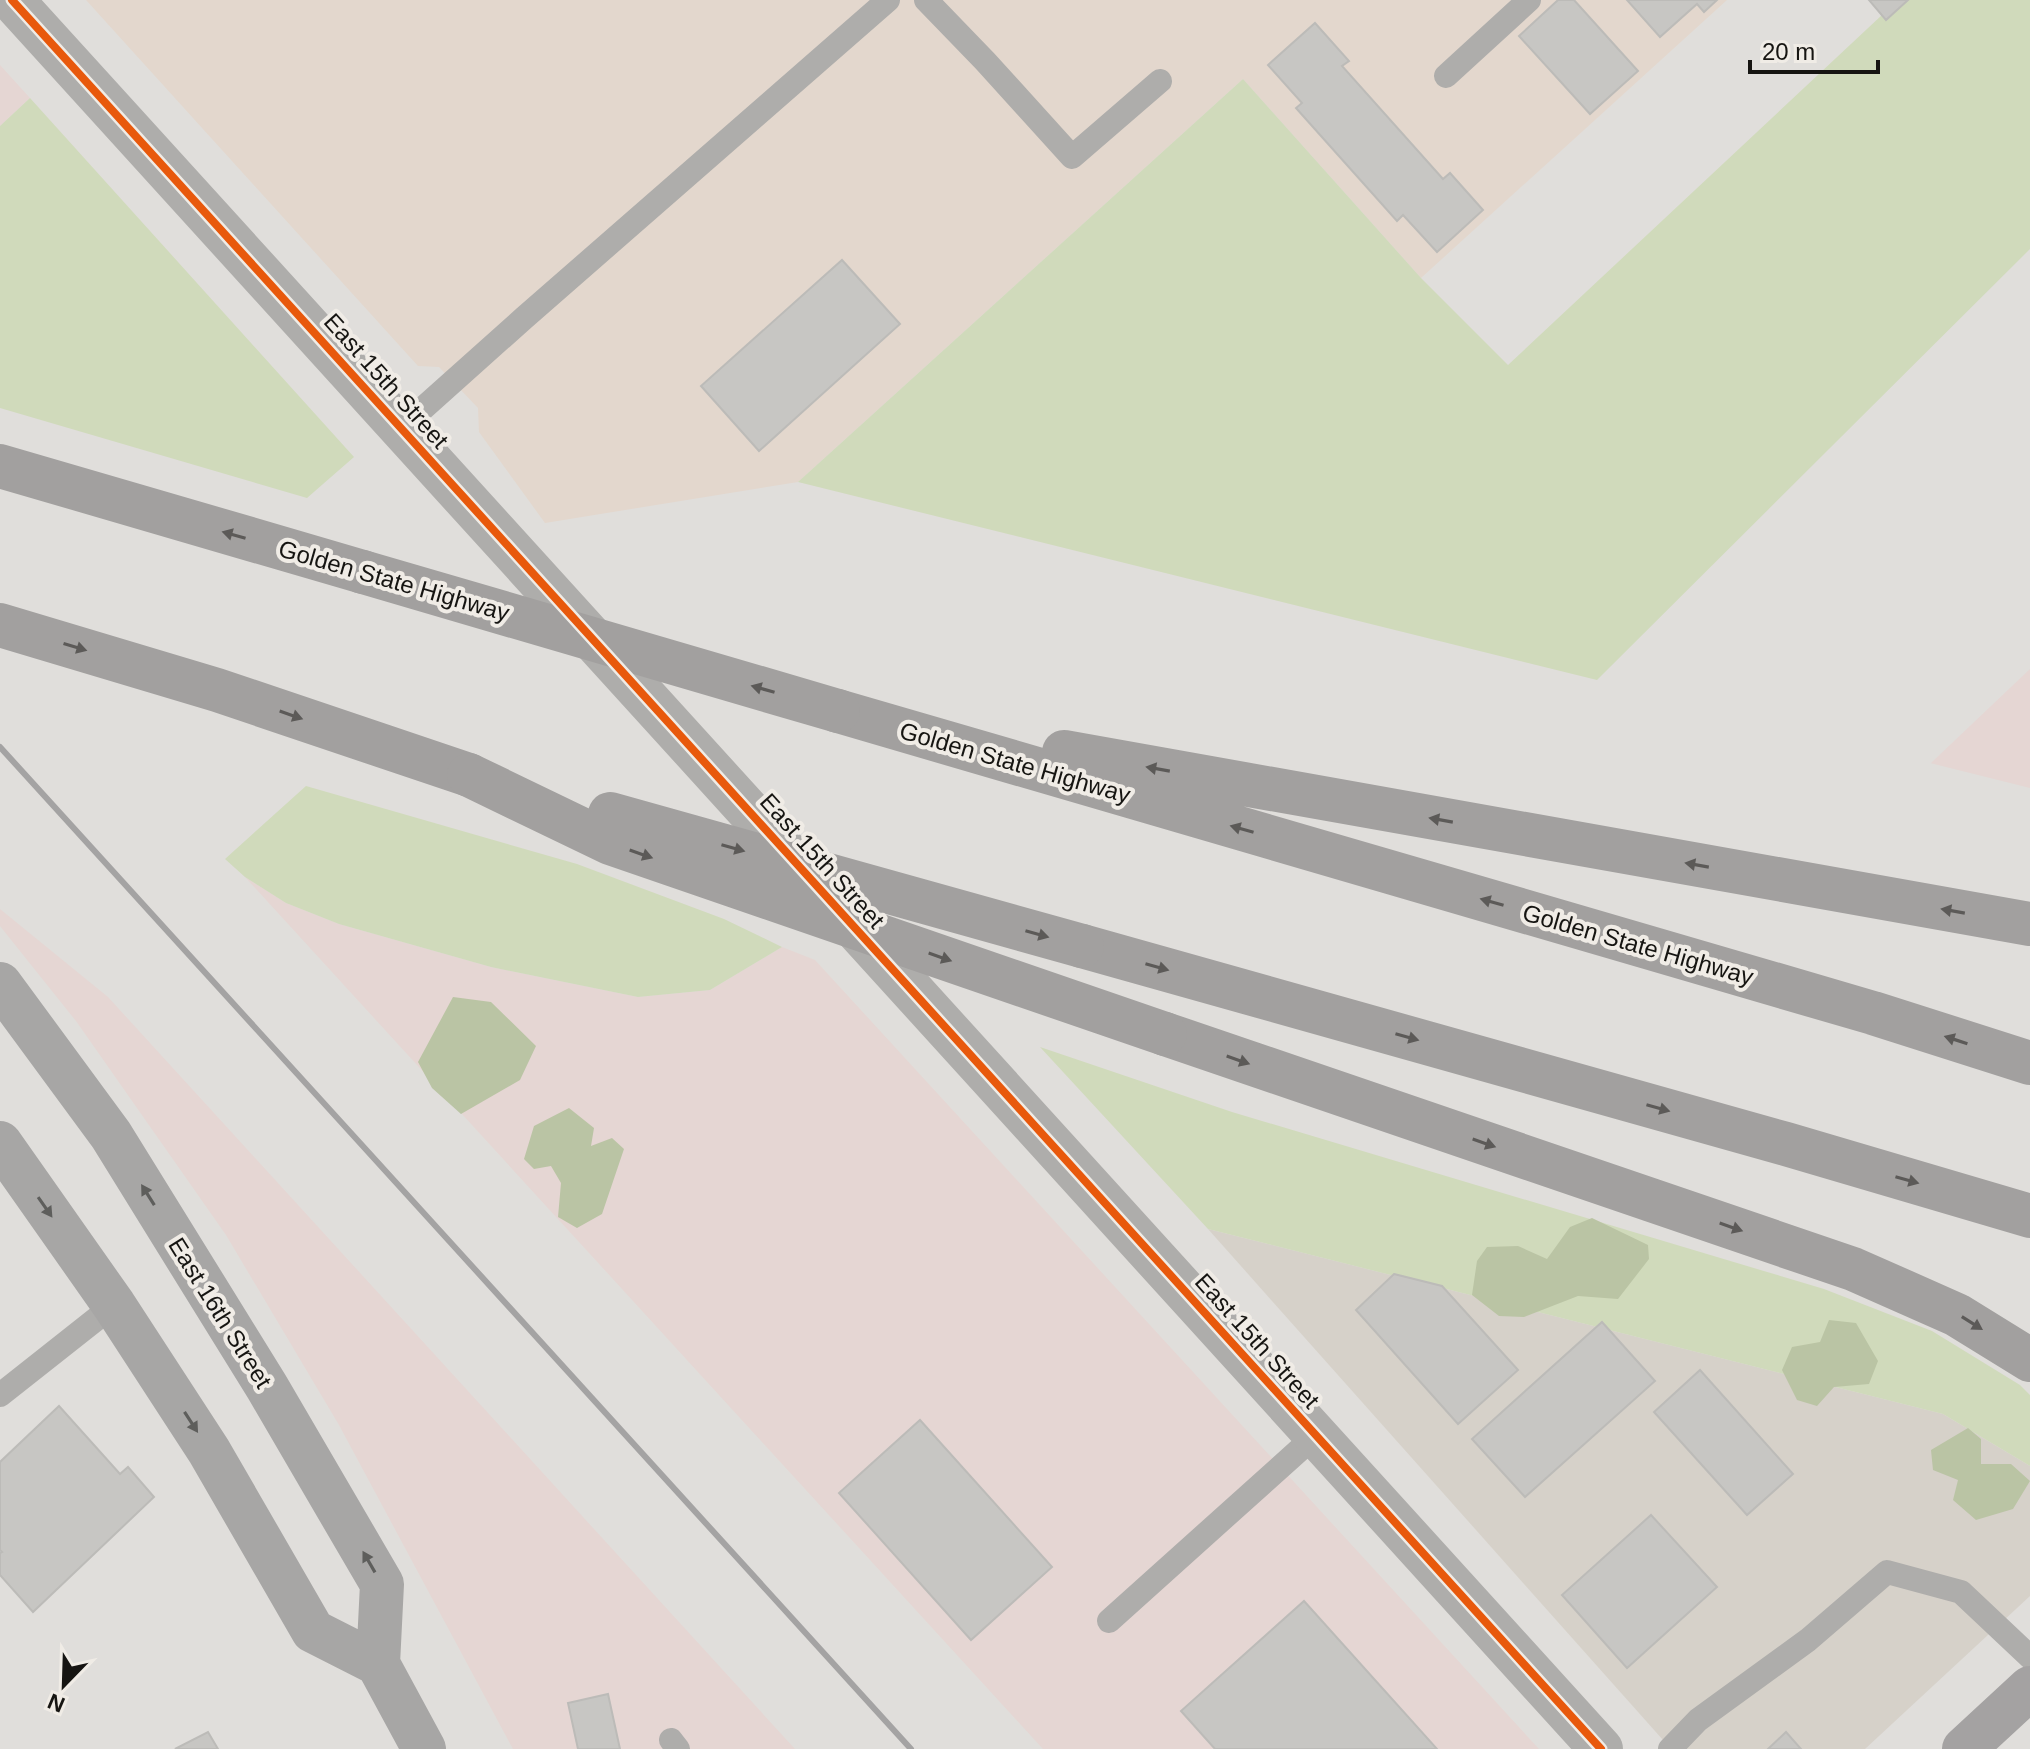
<svg xmlns="http://www.w3.org/2000/svg" width="2030" height="1749" viewBox="0 0 2030 1749" font-family="Helvetica,sans-serif">
<style>
.commercial{fill:#e5d6d3}
.built{fill:#d6d1c9}
.medical{fill:#e3d7cd}
.green{fill:#d0dabb}
.forest{fill:#bac4a4}
.building{fill:#c7c6c3;stroke:#bcbbb8;stroke-width:2}
.lines{fill:none;stroke-linecap:round;stroke-linejoin:round}
.lane{stroke:#aeadab;stroke-width:24}
.street{stroke:#aeadab;stroke-width:44}
.secondary{stroke:#a4a2a2;stroke-width:44}
.primary{stroke:#a7a6a5;stroke-width:44}
.highway{stroke:#a2a09f;stroke-width:44}
.rail{stroke:#a4a3a3;stroke-width:6}
.highway-bridge{stroke:#a2a09f;stroke-width:44}
.cycleway-casing{stroke:#f0ece6;stroke-width:13}
.cycleway{stroke:#e8590c;stroke-width:8}
.oneway{fill:#5c5a58}
.oneway2{fill:#5e5e5c}
.labels{text-anchor:middle;stroke-width:8;stroke-linejoin:round;paint-order:stroke}
.street-label{font-size:24px;fill:#161512;stroke:#f0ece6}
</style>
<rect width="100%" height="100%" fill="#e0dedb"/>
<!-- commercial -->
<path class="commercial" d="M0,65L30,98L0,126Z
M2030,669V788L1930,763H1931Z
M245,877L286,903L339,924L491,967L638,997L710,990L782,947L815,960L1539,1749H1043Z
M0,909L108,997L795,1749H513L339,1425L226,1235L76,1021L0,926Z"/>
<!-- built -->
<path class="built" d="M1208,1229L1943,1414L2030,1466V1596L1865,1749H1671Z"/>
<!-- medical -->
<path class="medical" d="M86,0H1727L1421,278L1243,79L798,482L545,523L479,432L478,408L439,367L418,366Z"/>
<!-- green -->
<path class="green" d="M1898,0H2030V249L1597,680L798,482L1243,79L1421,278L1508,365Z
M30,98L354,457L307,498L0,408V126Z
M306,786L577,864L724,919L782,947L710,990L638,997L491,967L339,924L286,903L245,877L225,859Z
M1040,1047L1232,1112L1824,1289L1932,1331L2020,1385L2030,1395V1466L1943,1414L1208,1229Z"/>
<!-- forest -->
<path class="forest" d="M453,997L491,1002L536,1046L520,1080L461,1114L432,1088L418,1062Z
M569,1108L594,1128L591,1146L612,1138L624,1149L602,1214L577,1228L558,1217L561,1183L551,1166L534,1169L524,1159L534,1126Z
M1592,1218L1648,1245L1649,1259L1618,1299L1578,1296L1524,1317L1499,1316L1472,1295L1477,1261L1487,1247L1518,1246L1547,1259L1570,1227Z
M1829,1320L1856,1323L1878,1361L1869,1384L1834,1387L1817,1406L1797,1400L1782,1370L1792,1347L1820,1342Z
M1968,1428L1981,1439V1464H2011L2030,1481L2013,1509L1976,1520L1953,1500L1958,1480L1933,1470L1931,1450Z"/>
<!-- building -->
<path class="building" d="M1558,0H1574L1638,71L1590,114L1519,36Z
M1627,0H1717L1704,12L1697,4L1660,37Z
M1869,0H1908L1886,20Z
M1315,23L1349,61L1342,66L1443,179L1450,173L1483,210L1437,252L1403,215L1397,221L1296,108L1302,103L1268,65Z
M842,260L900,324L759,451L701,386Z
M1394,1274L1442,1286L1518,1370L1458,1424L1356,1310Z
M1602,1322L1655,1381L1525,1497L1472,1439Z
M1700,1370L1793,1474L1747,1515L1654,1412Z
M59,1406L120,1474L128,1467L154,1497L33,1612L0,1575V1553L2,1552L0,1550V1462Z
M920,1420L1052,1567L971,1640L839,1493Z
M1651,1515L1717,1587L1627,1668L1562,1595Z
M1304,1601L1437,1749H1215L1181,1711Z
M608,1694L620,1749H578L568,1703Z
M208,1732L218,1749H175Z
M1786,1732L1801,1749H1768Z"/>
<g class="lines">
<!-- lane -->
<path class="lane" d="M926,0L985,61L1072,157L1160,81
M1446,76L1529,0
M401,428L524,318L888,0
M0,1395L114,1305
M1109,1621L1316,1435
M671,1740L678,1749
M1670,1749L1698,1720L1808,1640L1887,1572L1961,1592L2030,1657"/>
<!-- street -->
<path class="street" d="M12,0L1601,1749"/>
<!-- secondary -->
<path class="secondary" d="M1964,1749L2030,1688"/>
<!-- primary -->
<path class="primary" d="M0,984L111,1135L267,1387L382,1584L378,1664L424,1749
M0,1143L114,1305L209,1451L313,1631L378,1664"/>
<!-- highway -->
<path class="highway" d="M0,466L363,572
M0,625L217,690L469,775
M838,711L1873,1013L2030,1063
M1064,752L2030,924
M1082,946L1786,1144L2030,1216
M1165,1034L1853,1269L1957,1315L2030,1360"/>
<!-- rail -->
<path class="rail" d="M0,747L911,1749"/>
<!-- highway-bridge -->
<path class="highway-bridge" d="M363,572L838,711
M469,775L610,843L1165,1034
M610,814L1082,946"/>
<defs>
<path id="cycleway" d="M12,0L1601,1749"/>
</defs>
<!-- cycleway casing -->
<use href="#cycleway" class="cycleway-casing"/>
<!-- cycleway -->
<use href="#cycleway" class="cycleway"/>
</g>
<!-- one-way arrows -->
<defs><path id="oneway-solid" d="M-6-.8H1V-3.2L6.5 0L1 3.2V.8H-6Z" transform="scale(2)"/></defs>
<g class="oneway">
<use href="#oneway-solid" transform="translate(234 535) rotate(-164)"/>
<use href="#oneway-solid" transform="translate(75 647) rotate(17)"/>
<use href="#oneway-solid" transform="translate(763 689) rotate(-164)"/>
<use href="#oneway-solid" transform="translate(291 715) rotate(19)"/>
<use href="#oneway-solid" transform="translate(1158 769) rotate(-170)"/>
<use href="#oneway-solid" transform="translate(1441 820) rotate(-170)"/>
<use href="#oneway-solid" transform="translate(1242 829) rotate(-164)"/>
<use href="#oneway-solid" transform="translate(733 848) rotate(16)"/>
<use href="#oneway-solid" transform="translate(641 854) rotate(19)"/>
<use href="#oneway-solid" transform="translate(1697 865) rotate(-170)"/>
<use href="#oneway-solid" transform="translate(1492 902) rotate(-164)"/>
<use href="#oneway-solid" transform="translate(1953 911) rotate(-170)"/>
<use href="#oneway-solid" transform="translate(1037 934) rotate(16)"/>
<use href="#oneway-solid" transform="translate(940 957) rotate(19)"/>
<use href="#oneway-solid" transform="translate(1157 967) rotate(16)"/>
<use href="#oneway-solid" transform="translate(1407 1037) rotate(16)"/>
<use href="#oneway-solid" transform="translate(1956 1040) rotate(-162)"/>
<use href="#oneway-solid" transform="translate(1238 1060) rotate(19)"/>
<use href="#oneway-solid" transform="translate(1658 1108) rotate(16)"/>
<use href="#oneway-solid" transform="translate(1484 1143) rotate(19)"/>
<use href="#oneway-solid" transform="translate(1907 1180) rotate(16)"/>
<use href="#oneway-solid" transform="translate(1731 1227) rotate(19)"/>
<use href="#oneway-solid" transform="translate(1972 1323) rotate(32)"/>
</g>
<g class="oneway2">
<use href="#oneway-solid" transform="translate(148 1195) rotate(-122)"/>
<use href="#oneway-solid" transform="translate(45 1207) rotate(55)"/>
<use href="#oneway-solid" transform="translate(191 1422) rotate(57)"/>
<use href="#oneway-solid" transform="translate(369 1562) rotate(-120)"/>
</g>
<g class="labels">
<!-- street labels -->
<g class="street-label">
<text transform="translate(386 381) rotate(48)" y="8">East 15th Street</text>
<text transform="translate(394 581) rotate(16)" y="8">Golden State Highway</text>
<text transform="translate(1015 763) rotate(16)" y="8">Golden State Highway</text>
<text transform="translate(822 861) rotate(48)" y="8">East 15th Street</text>
<text transform="translate(1638 945) rotate(16)" y="8">Golden State Highway</text>
<text transform="translate(220 1313) rotate(58)" y="8">East 16th Street</text>
<text transform="translate(1257 1341) rotate(48)" y="8">East 15th Street</text>
</g>
</g>
<!-- north arrow -->
<g transform="translate(64 1685) rotate(203)" stroke="#f0ece6" stroke-width="6" paint-order="stroke">
<path d="M0-6L14 30L0 20L-14 30Z" fill="#161512"/>
<text y="-12" font-size="22" font-weight="bold" text-anchor="middle" fill="#161512">N</text>
</g>
<!-- scale -->
<path d="M1750 60v12h128v-12" fill="none" stroke="#161512" stroke-width="4"/>
<text x="1762" y="60" font-size="24" fill="#161512" stroke="#f0ece6" stroke-width="6" paint-order="stroke">20 m</text>
</svg>
